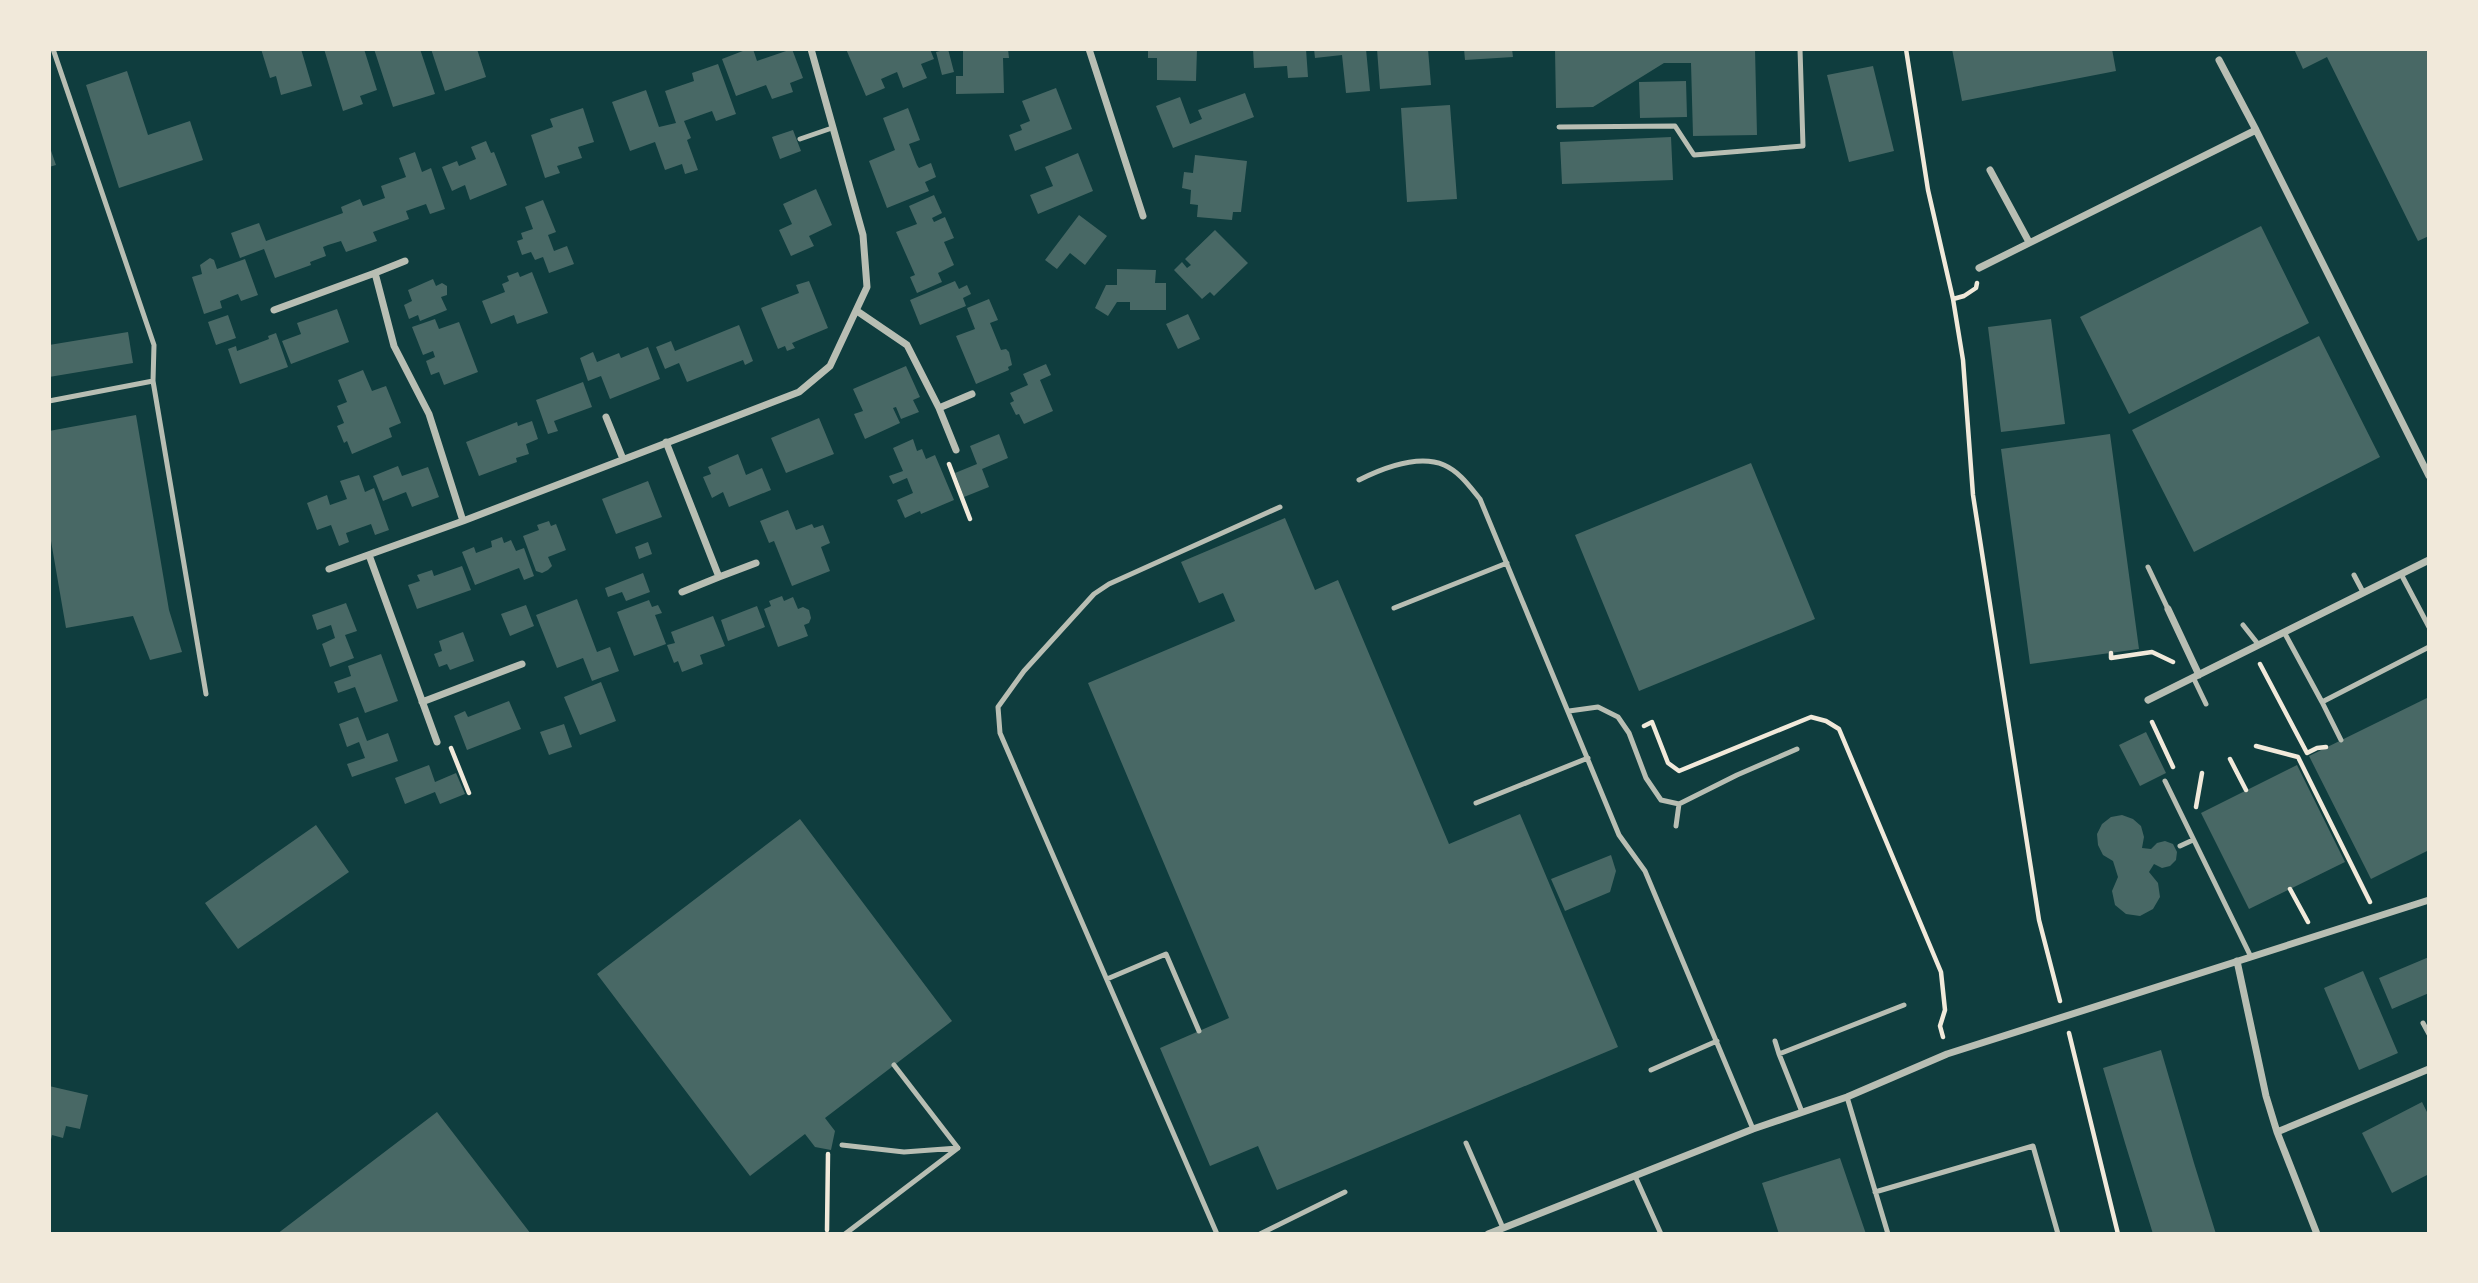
<svg xmlns="http://www.w3.org/2000/svg" width="2478" height="1283" viewBox="0 0 2478 1283" font-family="Signika,sans-serif">
<style>
.building{fill:#486865}
.lines{fill:none;stroke-linecap:round;stroke-linejoin:round}
.path{stroke:#f1e9da;stroke-width:4.5}
.service{stroke:#b8beb3;stroke-width:5}
.minor{stroke:#b8beb3;stroke-width:7}
</style>
<rect width="100%" height="100%" fill="#0f3d3e"/>
<!-- building -->
<path class="building" d="M261,49H301L312,86L281,95L276,76L270,78Z
M324,49H364L377,90L360,96L363,104L343,111Z
M374,49H420L435,94L393,107Z
M431,49H477L486,77L445,91Z
M748,49H753L757,61L792,49L803,78L790,83L793,92L772,99L766,85L736,96L722,59Z
M846,49H930L934,59L921,64L927,78L903,88L897,72L881,79L885,88L866,96Z
M948,49L954,72L942,75L936,52Z
M963,49H1008L1009,58H1003L1004,93L956,94V76H963Z
M1148,49H1197L1196,81L1157,80V58H1148Z
M1253,49H1306L1308,77L1288,78L1287,66L1254,68Z
M1314,49H1366L1370,91L1346,93L1342,55L1315,58Z
M1377,49H1428L1431,85L1380,89Z
M1464,49H1512L1513,57L1465,60Z
M1555,49H1755L1757,135L1693,136L1691,63H1664L1593,107L1556,108Z
M1952,49H2112L2116,71L1962,101Z
M2294,49H2429V236L2418,241L2327,57L2303,69Z
M718,64L736,114L716,121L712,111L684,121L691,138L687,140L698,170L685,174L682,164L665,170L655,142L630,151L612,102L646,90L659,127L676,123L665,91L694,81L692,73Z
M1873,66L1894,151L1849,162L1827,75Z
M127,71L148,135L190,121L203,160L119,188L86,85Z
M1686,81L1687,117L1640,118L1639,82Z
M1056,88L1072,129L1015,151L1009,135L1022,130L1020,125L1030,121L1022,101Z
M1245,93L1254,117L1173,148L1156,106L1180,97L1190,124L1202,119L1198,110Z
M1450,105L1457,199L1407,202L1401,108Z
M583,108L594,142L578,147L582,158L557,166L560,173L545,178L531,135L553,127L550,119Z
M908,108L920,140L909,144L917,165L919,168L931,163L936,177L925,182L929,191L887,208L869,161L895,150L883,118Z
M793,130L801,151L780,159L772,137Z
M1671,137L1673,180L1562,184L1560,142Z
M486,141L491,153L494,152L507,185L470,200L465,185L452,191L442,167L457,161L459,166L476,159L471,147Z
M49,145L56,165L49,167Z
M415,152L422,172L431,168L445,209L430,214L426,204L406,211L409,219L373,232L377,241L346,252L341,241L328,245L323,247L326,256L310,262L311,265L275,278L264,249L240,258L231,233L259,223L266,241L343,213L341,207L360,199L363,206L385,198L381,186L406,177L399,158Z
M1078,153L1093,191L1038,214L1030,195L1053,186L1045,167Z
M1195,155L1247,161L1241,212H1233L1232,220L1197,217L1198,205L1190,204L1191,190L1182,188L1184,172L1193,173Z
M816,189L832,225L809,236L814,246L791,256L779,230L792,224L783,204Z
M934,195L942,213L932,218L934,222L945,217L954,238L944,242L954,265L938,273L942,282L917,293L910,277L915,275L896,232L917,224L909,206Z
M543,200L556,232L548,235L554,251L567,246L574,264L549,273L543,257L535,260L531,252L522,255L517,241L523,239L521,233L533,229L525,207Z
M1079,215L1107,236L1085,265L1070,253L1057,269L1045,260Z
M2261,226L2309,323L2129,414L2080,317Z
M1215,230L1248,263L1214,296L1210,292L1202,299L1174,270L1182,262L1187,268L1191,265L1185,259Z
M210,258L214,260L217,269L245,259L258,295L241,301L238,294L220,301L222,308L204,314L192,277L202,274L200,265Z
M1117,269L1156,270L1155,283H1166V310H1130V302H1117L1108,316L1095,308L1106,285H1117Z
M518,272L520,277L532,272L548,313L517,324L514,315L491,324L482,301L505,292L502,284L509,281L507,276Z
M433,279L436,286L442,283L447,286V295L441,297L447,310L420,321L418,315L409,319L404,305L412,301L408,290Z
M809,281L828,328L792,343L795,348L787,351L785,346L778,349L761,308L799,293L796,285Z
M955,281L959,289L967,285L971,294L963,298L966,306L920,325L910,300Z
M989,299L998,320L990,323L1001,350L1006,349L1009,352L1012,365L1008,367L1009,370L976,384L956,336L975,329L967,308Z
M337,309L349,342L291,364L282,341L301,334L297,323Z
M1188,314L1200,339L1178,349L1166,324Z
M228,315L236,338L216,345L208,322Z
M435,319L439,329L459,322L478,372L444,385L439,372L431,375L426,361L435,357L433,351L423,355L412,327Z
M2051,319L2065,424L2001,432L1988,327Z
M739,325L753,361L745,365L743,360L687,382L679,363L665,369L656,347L671,341L675,351Z
M128,332L133,363L49,377V345Z
M276,333L288,367L240,384L228,349L236,346L237,351L269,339L268,336Z
M2319,336L2380,457L2194,552L2132,430Z
M648,347L660,379L610,399L601,376L588,381L580,358L593,352L597,362L619,353L621,358Z
M1046,364L1051,375L1040,380L1053,411L1024,424L1019,414L1016,415L1010,403L1014,401L1010,393L1028,385L1023,374Z
M906,366L920,397L913,400L919,412L901,419L896,407L893,408L900,423L865,439L854,414L863,411L853,389Z
M363,370L372,391L386,386L401,423L389,428L392,437L352,454L347,441L344,443L337,426L344,423L337,406L347,402L338,380Z
M583,382L592,407L554,421L558,431L548,434L536,400Z
M136,415L169,610L182,652L150,660L133,616L66,628L51,541H49V431Z
M819,418L834,454L786,473L771,438Z
M532,421L538,439L526,444L529,454L516,458L517,462L479,476L466,442L517,422L518,426Z
M999,434L1008,458L982,469L989,487L964,497L955,473L977,464L970,446Z
M2110,434L2139,649L2030,664L2001,449Z
M913,439L917,451L922,449L926,459L935,455L954,500L921,514L920,511L905,518L897,500L913,493L907,478L893,484L889,476L903,471L893,448Z
M738,454L746,475L762,468L771,490L729,507L723,492L712,498L703,477L711,474L708,467Z
M1751,463L1815,619L1639,691L1575,535Z
M398,466L402,476L428,467L439,497L412,507L406,492L383,501L373,476Z
M359,475L365,492L374,488L389,530L375,535L371,524L346,533L349,542L339,546L331,525L317,530L307,503L327,495L330,505L347,499L340,481Z
M648,481L662,517L616,534L602,499Z
M788,510L796,530L812,524L814,528L823,525L830,543L821,547L830,571L792,586L774,541L769,543L760,521Z
M1285,518L1315,590L1338,580L1449,844L1520,814L1618,1047L1277,1190L1258,1146L1210,1166L1160,1048L1229,1018L1088,683L1235,621L1223,593L1199,603L1181,562Z
M549,521L551,526L556,524L566,550L548,557L552,566L548,570L542,573L536,571L523,536L539,530L537,525Z
M502,537L504,543L511,540L516,551L524,548L534,576L524,580L519,568L475,585L462,552L474,547L476,553L492,547L491,541Z
M648,542L652,554L639,559L635,547Z
M462,566L471,590L417,609L408,585L420,581L417,575L432,570L434,576Z
M643,573L650,592L626,601L622,592L608,597L605,588Z
M782,596L784,601L793,597L798,609L803,607L809,610L811,618L809,623L804,625L808,636L778,647L764,609L771,606L769,601Z
M577,599L597,652L610,647L619,671L592,681L583,658L557,668L536,615Z
M649,600L652,607L658,605L662,613L655,615L666,644L634,656L617,612Z
M346,603L357,631L345,635L354,658L330,667L322,644L335,638L331,625L317,630L312,615Z
M526,605L534,626L510,636L501,614Z
M757,606L765,627L728,641L721,620Z
M713,616L725,646L700,655L703,664L682,672L678,661L674,663L667,645L675,643L671,632Z
M463,632L474,661L450,670L447,664L439,667L434,654L442,651L439,641Z
M381,654L398,701L365,713L355,687L338,693L334,682L351,676L348,666Z
M601,682L616,721L580,735L564,697Z
M2429,697V850L2371,879L2309,756Z
M509,701L521,729L467,750L454,716L465,711L468,717Z
M358,717L367,741L388,733L398,761L352,777L347,764L365,758L359,742L347,747L339,724Z
M564,724L572,747L549,755L540,732Z
M2146,732L2166,773L2140,786L2119,745Z
M429,765L435,782L456,773L465,794L440,804L435,792L405,804L395,778Z
M2297,765L2345,862L2249,909L2201,813Z
M2122,815L2133,819L2141,826L2144,837L2142,848L2151,849L2157,843L2165,841L2173,844L2177,852L2176,860L2170,866L2162,868L2154,864L2149,872L2158,883L2160,897L2153,909L2140,916L2126,914L2115,905L2112,891L2118,877L2113,861L2103,855L2098,845L2097,834L2102,824L2111,817Z
M800,819L952,1021L825,1118L835,1131L831,1150L815,1147L805,1134L750,1176L597,974Z
M316,825L349,872L238,949L205,903Z
M1611,855L1616,871L1610,892L1565,911L1551,879Z
M2429,957V993L2392,1009L2379,978Z
M2363,971L2398,1053L2359,1070L2324,988Z
M2161,1050L2194,1163L2216,1234H2153L2125,1143L2103,1068Z
M49,1086L88,1095L80,1129L66,1126L63,1138L52,1135L50,1144Z
M2422,1102L2429,1116V1174L2392,1193L2362,1133Z
M437,1112L531,1234H277Z
M1840,1158L1866,1234H1779L1762,1183Z"/>
<g class="lines">
<!-- path -->
<path class="path" d="M1906,49L1928,190L1953,299L1963,360L1973,495L2039,920L2060,1001
M1953,299L1964,296L1976,288L1977,283
M949,464L970,519
M2111,653V658L2152,652L2173,662
M2260,664L2307,753L2317,748L2326,747
M2152,722L2173,767
M1644,726L1652,722L1668,763L1679,771L1811,717L1826,721L1839,729L1941,972L1945,1010L1940,1026L1943,1037
M2256,746L2298,757L2370,902
M451,748L469,793
M2230,759L2246,790
M2196,807L2202,773
M2290,889L2308,922
M2069,1033L2118,1234
M827,1230L828,1154"/>
<!-- service -->
<path class="service" d="M53,49L154,345L153,381L206,694
M1559,127L1675,126L1694,155L1803,146L1800,49
M800,139L832,128
M49,401L153,381
M1359,480C1383,468 1418,454 1444,465C1460,472 1470,487 1480,499L1619,835L1645,871L1753,1129
M2148,567L2168,609
M2401,574L2429,627
M2354,575L2363,592
M1394,608L1507,563
M2243,625L2258,644
M2284,632L2322,702L2429,647
M2193,677L2206,704
M2322,702L2341,740
M1569,711L1598,707L1618,717L1629,733L1646,778L1661,800L1679,804
M2165,781L2251,957
M1476,803L1588,758
M1676,826L1679,804L1737,775L1797,749
M2180,846L2193,840
M1107,979L1166,954L1199,1031
M2423,1023L2429,1034
M1775,1041L1779,1054L1904,1005
M1779,1054L1802,1112
M1651,1070L1717,1041
M1847,1097L1888,1234
M1466,1143L1503,1228
M842,1145L904,1152L958,1148
M1635,1176L1661,1234
M1875,1192L2033,1146L2058,1234
M845,1234L958,1148L894,1065
M1217,1234L1000,733L998,707L1024,671L1094,594L1109,584L1280,507
M1260,1234L1345,1192"/>
<!-- minor -->
<path class="minor" d="M1089,49L1143,216
M2219,60L2256,130
M1990,170L2029,242
M1979,268L2256,130L2429,476
M375,273L405,261
M274,310L375,273L394,346L429,414L463,521
M857,311L907,345L939,408L956,450
M939,408L972,394
M606,417L623,459
M666,442L719,577L756,563
M369,555L437,742
M329,569L463,521L799,392L830,366L867,287L863,235L811,49
M682,592L719,577
M2168,609L2199,675
M2148,700L2429,560
M422,702L522,664
M2237,961L2266,1096L2277,1132L2317,1234
M2277,1132L2429,1069
M1488,1234L1753,1129L1847,1097L1947,1054L2429,900"/>
</g>
<!-- border -->
<rect width="2478" height="1283" fill="none" stroke="#f1e9da" stroke-width="102"/>
</svg>
